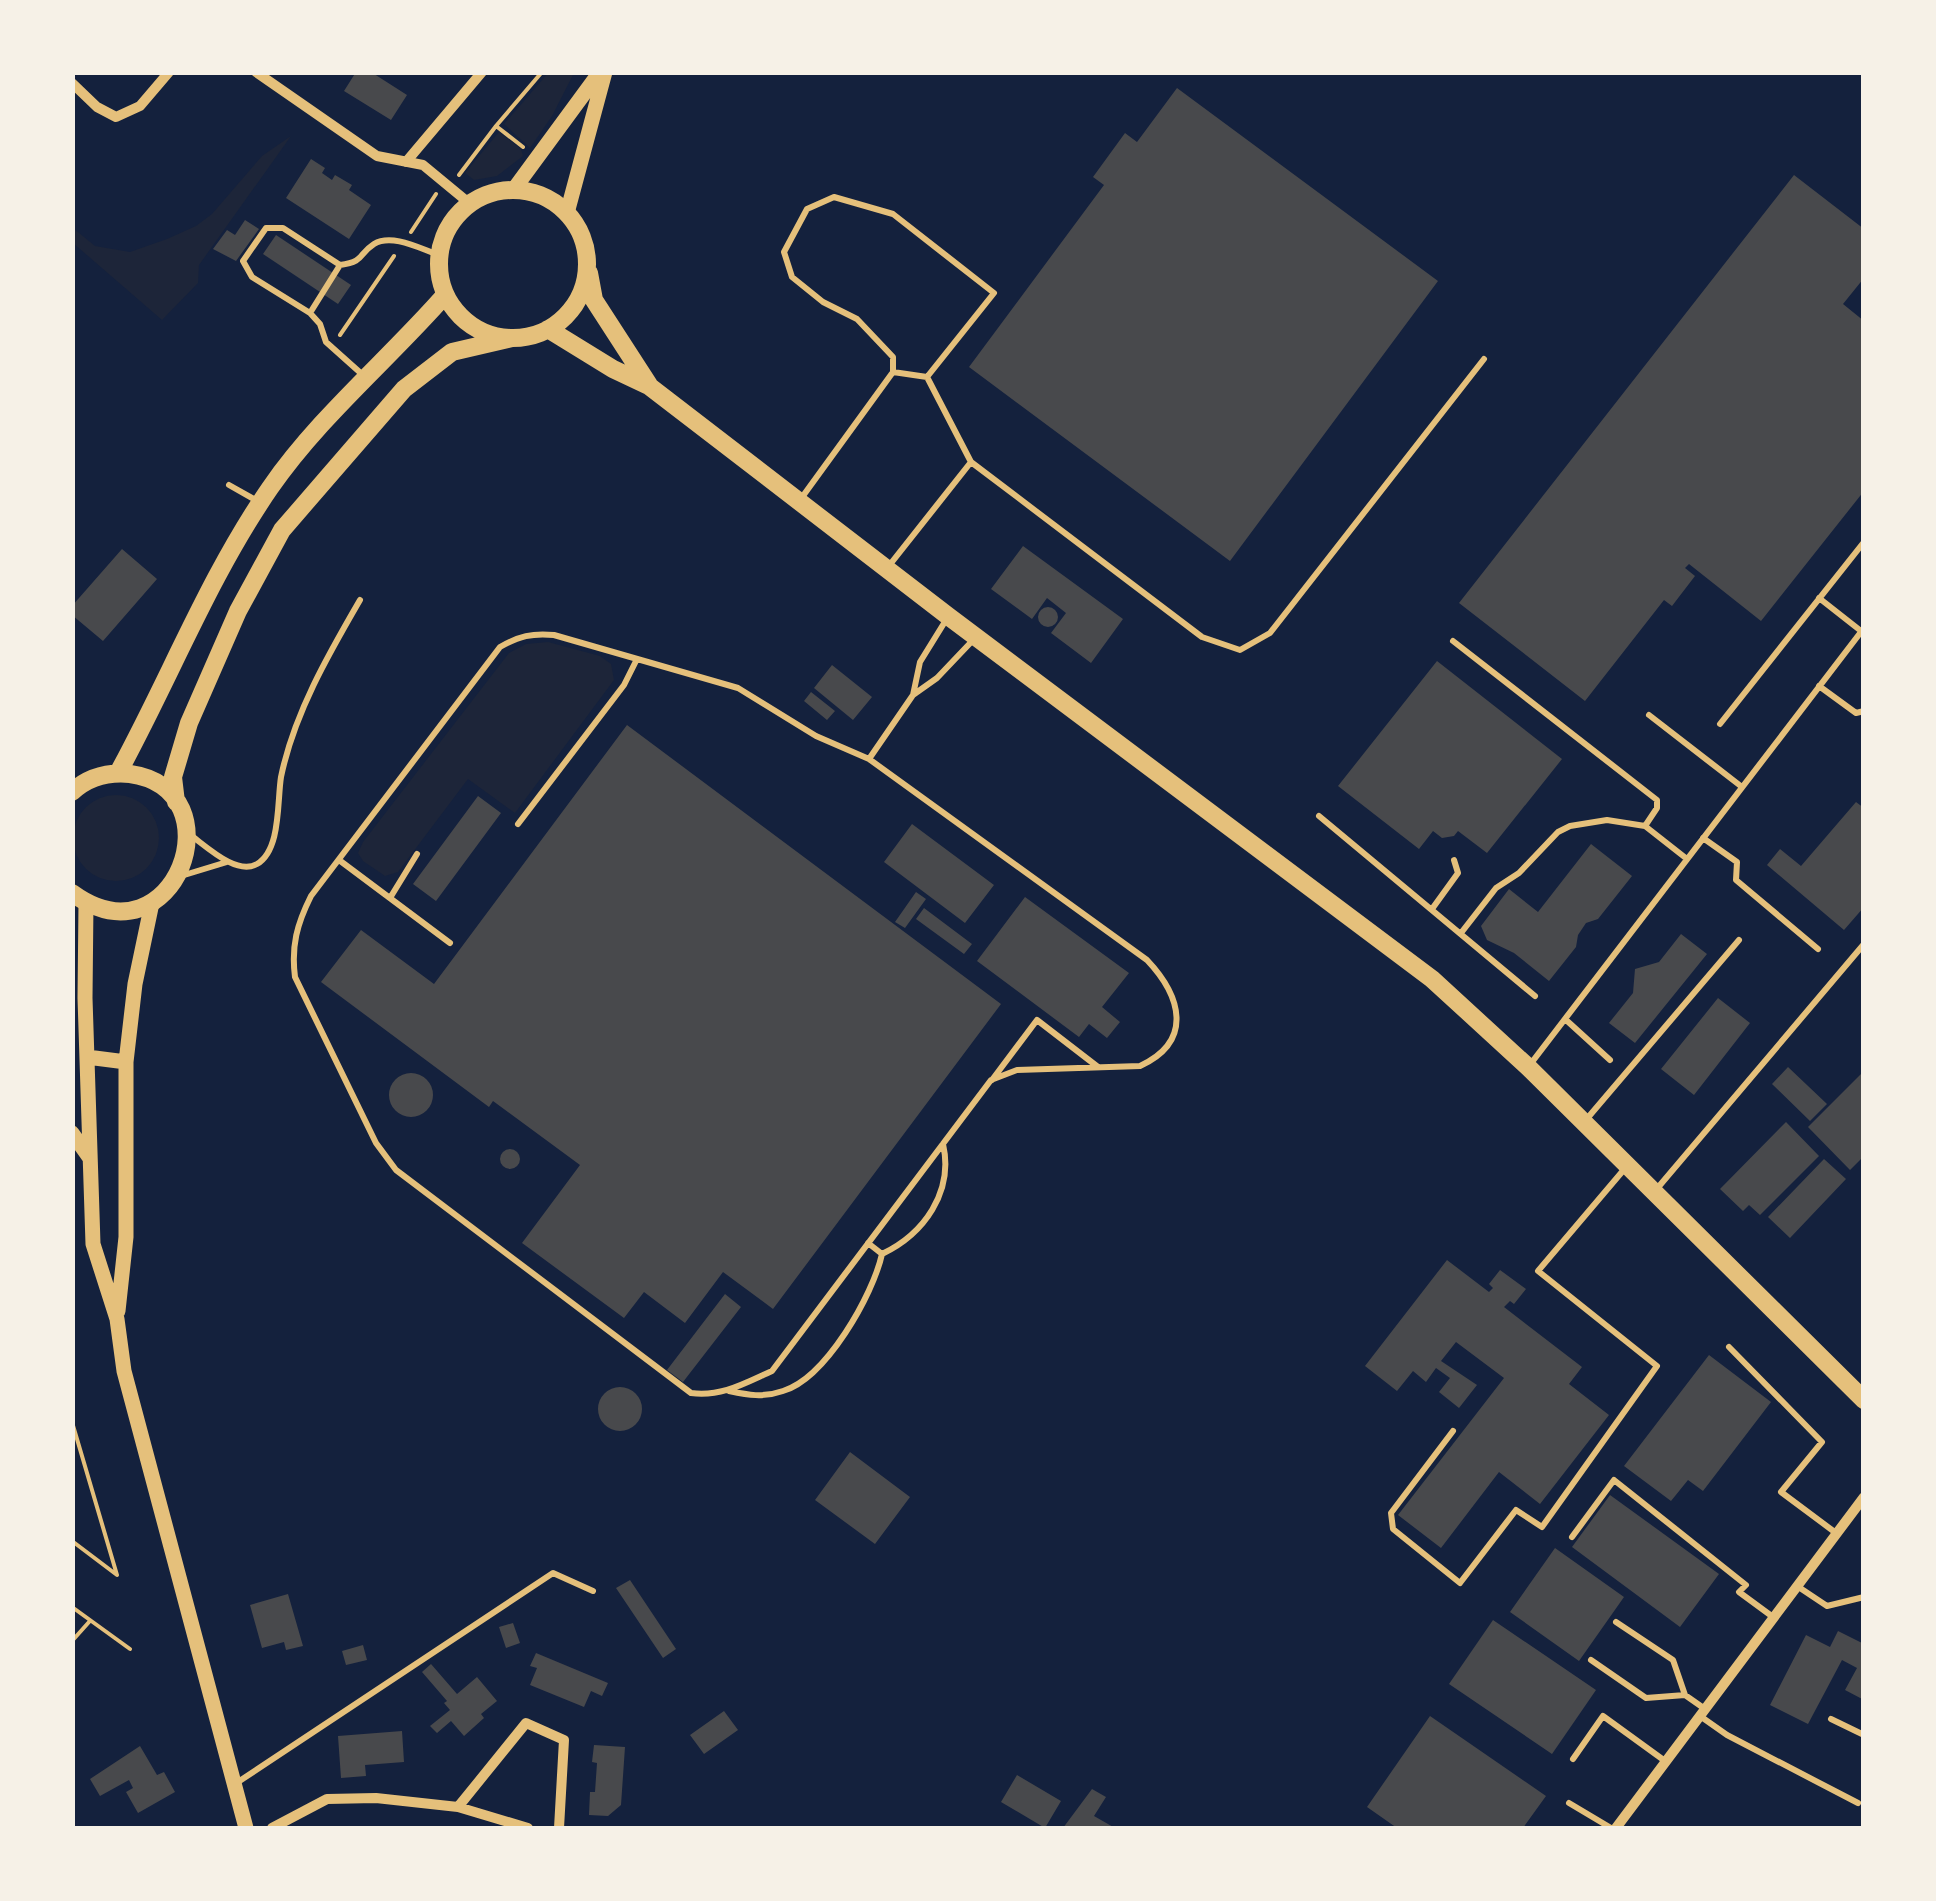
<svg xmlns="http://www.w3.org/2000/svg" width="1936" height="1901" viewBox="0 0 1936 1901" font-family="'Source Sans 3',sans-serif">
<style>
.green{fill:#1d2539}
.building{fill:#48494c}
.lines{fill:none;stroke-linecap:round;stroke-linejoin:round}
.path{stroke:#e5c07b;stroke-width:4}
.service{stroke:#e5c07b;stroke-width:6}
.minor{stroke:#e5c07b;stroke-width:10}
.secondary{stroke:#e5c07b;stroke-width:15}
.primary{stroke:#e5c07b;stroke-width:18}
</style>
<rect width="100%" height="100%" fill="#14213d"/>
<!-- green -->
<path class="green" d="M549,72L574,73L552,116L530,148L504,124Z
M499,132L521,149L523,156L497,176L474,180L465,173Z
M291,136L199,265L198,283L162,320L73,243V228L95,246L130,252L167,239L196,226L212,214L262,156Z
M548,642L600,656L611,664L614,680L515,813L468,779L398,872L385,876L363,861L358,853L363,842L509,653L526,644Z
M73 838a43 43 0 1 1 86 0a43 43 0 1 1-86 0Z"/>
<!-- building -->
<path class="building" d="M356,72H371L407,95L391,120L344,91Z
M1177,88L1438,281L1230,561L969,367L1104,185L1093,177L1125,133L1137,142Z
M311,159L325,168L322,173L332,180L335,175L352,185L349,190L371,205L349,239L286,198Z
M1794,175L1864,229V278L1843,304L1864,321V491L1761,621L1689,564L1685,568L1695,576L1672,606L1664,600L1585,701L1459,603Z
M245,220L259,229L236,261L213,249L227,230L235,235Z
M276,235L351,285L338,304L263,254Z
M1023,546L1123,619L1091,663L1051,633L1066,613L1047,598L1032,619L991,589Z
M122,549L157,579L103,641L72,615V606Z
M1038 617a10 10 0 1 1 20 0a10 10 0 1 1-20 0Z
M1437,661L1562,759L1487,853L1458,831L1454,836L1442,838L1433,831L1419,849L1338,786Z
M832,665L872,697L853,720L814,688Z
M811,692L835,711L827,720L804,701Z
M627,725L1001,1004L773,1309L723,1272L685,1323L644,1292L624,1318L522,1243L580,1165L493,1101L489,1107L321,982L361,930L434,984Z
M478,796L501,813L436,901L413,884Z
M1856,802L1864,808V907L1844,930L1767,865L1780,849L1801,866Z
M912,824L994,885L965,923L884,862Z
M1591,844L1632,876L1598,919L1586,923L1578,935L1576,947L1549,981L1514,953L1487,940L1481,926L1509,889L1538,912Z
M916,892L926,899L905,928L895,922Z
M1025,897L1129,973L1102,1007L1120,1022L1107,1038L1089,1024L1079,1037L977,961Z
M924,908L972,944L964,954L916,919Z
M1681,934L1707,954L1635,1043L1609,1023L1633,993L1635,969L1659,962Z
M1718,998L1750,1023L1694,1095L1661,1069Z
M1788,1067L1827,1104L1810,1121L1772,1084Z
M1864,1071V1156L1850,1170L1808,1127Z
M389 1095a22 22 0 1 1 44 0a22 22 0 1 1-44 0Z
M1786,1122L1819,1156L1760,1215L1749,1205L1743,1211L1720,1189Z
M500 1159a10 10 0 1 1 20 0a10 10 0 1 1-20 0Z
M1824,1159L1846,1179L1790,1238L1768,1217Z
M1447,1260L1489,1292L1493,1288L1489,1284L1500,1270L1526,1289L1514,1304L1510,1301L1504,1307L1582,1367L1569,1384L1609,1415L1540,1504L1499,1472L1441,1548L1398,1515L1504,1378L1456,1342L1441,1361L1477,1385L1459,1408L1439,1392L1450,1378L1436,1368L1426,1382L1413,1371L1397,1391L1365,1366Z
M725,1294L741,1307L683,1382L667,1370Z
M1709,1355L1771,1402L1703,1491L1688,1480L1671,1501L1624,1466Z
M598 1409a22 22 0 1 1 44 0a22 22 0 1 1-44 0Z
M850,1452L910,1497L875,1544L815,1500Z
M1610,1495L1719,1574L1680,1627L1572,1547Z
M1555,1548L1624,1597L1579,1661L1510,1612Z
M630,1580L676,1649L663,1658L616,1588Z
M288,1594L303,1646L286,1650L284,1642L262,1648L250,1605Z
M1493,1620L1596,1690L1552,1754L1449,1684Z
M513,1623L520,1643L506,1648L499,1627Z
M1838,1631L1864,1644V1700L1845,1690L1857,1668L1842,1660L1808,1724L1770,1705L1806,1635L1830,1647Z
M363,1645L367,1660L346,1665L342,1651Z
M536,1653L608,1683L602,1696L591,1691L584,1707L530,1685L537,1668L530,1666Z
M431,1664L457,1694L477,1677L497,1701L481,1714L484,1718L464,1736L451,1721L437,1733L430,1726L450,1710L444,1703L447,1701L422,1672Z
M724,1711L738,1730L704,1754L690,1735Z
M1430,1716L1546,1796L1523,1828H1397L1367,1807Z
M402,1731L404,1762L365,1765L366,1776L341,1778L338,1736Z
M594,1745L625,1747L621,1805L608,1816L589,1815L590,1792H595L597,1763L592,1762Z
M140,1746L157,1775L164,1772L175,1792L138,1813L126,1792L133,1788L129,1780L100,1796L90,1779Z
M1017,1775L1061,1801L1045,1828L1001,1802Z
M1092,1789L1106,1797L1094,1816L1115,1828H1063Z"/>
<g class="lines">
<!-- path -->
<path class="path" d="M496,126L542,72
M459,175L496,126L523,147
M411,232L436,194
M340,335L394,256
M72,1422L117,1575L72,1541
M72,1607L130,1649
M72,1641L89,1622"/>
<!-- service -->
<path class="service" d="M310,313L340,265
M364,376L326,342L320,324L310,313L252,277L243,261L266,228H283L340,265C366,261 357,255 374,244C392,233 421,249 439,255
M927,377L971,462L1202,637L1240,650L1270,633L1484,359
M229,485L259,502
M800,500L893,372V357L857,319L823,302L792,277L784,252L807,209L834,197L893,214L994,293L927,377L893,372
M888,567L971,462
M1819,598L1861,631
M946,620L920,662L913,695L937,678L975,638
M1453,641L1657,800V808L1645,826
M1819,686L1856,713L1864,711
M1649,715L1742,787
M1720,724L1864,542
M869,759L816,736L738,688L554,635C532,633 519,636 500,647L311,896C297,924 291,946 295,977L376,1143L396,1170L691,1393C722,1397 745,1383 772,1371L991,1080L1017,1070L1140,1066C1194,1041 1181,996 1147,960L869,759L913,695
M1319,816L1535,996
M518,824L624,685L637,659
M189,834C205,845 236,876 257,864C281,850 277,802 281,777C294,714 328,655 360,600
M1703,838L1737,862L1736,880L1818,949
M339,860L450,943
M181,876L227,862
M390,898L417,854
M1432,909L1458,873L1454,860
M1461,933L1496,888L1519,873L1558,832L1570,826L1607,820L1645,826L1687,859
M1565,1019L1610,1060
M1529,1066L1864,628
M992,1080L1037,1020L1098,1067
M1585,1121L1739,940
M1655,1191L1864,944
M882,1254C924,1234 954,1192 943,1144
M1729,1347L1822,1442L1781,1492L1836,1533
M729,1391C748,1395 763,1398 783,1391C826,1378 873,1295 882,1254L868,1243
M1453,1431L1391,1513L1393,1529L1460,1583L1516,1510L1542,1527L1657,1366L1538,1271L1627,1166
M1572,1537L1614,1480L1746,1585L1739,1592L1773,1617
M1797,1586L1827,1606L1864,1597
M1616,1622L1673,1660L1685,1695
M1591,1660L1646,1698L1685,1695L1705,1709
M1700,1716L1727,1735L1858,1803
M1831,1719L1864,1735
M1573,1759L1603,1716L1665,1761
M238,1782L553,1573L593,1591
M1569,1803L1611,1828"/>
<!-- minor -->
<path class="minor" d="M256,72L377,156L423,165L469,203
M72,83L97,107L116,117L140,106L169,72
M406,162L482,72
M458,1807L526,1723L564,1740L559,1828
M272,1828L327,1799L376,1798L458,1807L528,1828
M1616,1828L1864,1497"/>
<!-- secondary -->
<path class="secondary" d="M514,189L600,72
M567,213L605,72
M86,903L85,998L93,1244L117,1319L124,1371L246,1828
M87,1057L126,1062
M72,1133L89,1157
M118,1311L126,1237V1062L135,984L152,903"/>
<!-- primary -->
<path class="primary" d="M439 264a74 74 0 1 1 148 0a74 74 0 1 1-148 0Z
M589,273L594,300L649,385
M548,329L613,369L649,386L948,616L1432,979L1528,1067L1864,1400
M118,773C170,678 208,578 270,488C319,417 388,360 445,295
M72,792C88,777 109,772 130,774C239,789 175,968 72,893
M176,802L173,777L189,723L238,611L282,530L404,389L452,352L512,338"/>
</g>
<!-- border -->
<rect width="1936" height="1901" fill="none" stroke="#f6f1e7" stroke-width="150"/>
</svg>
